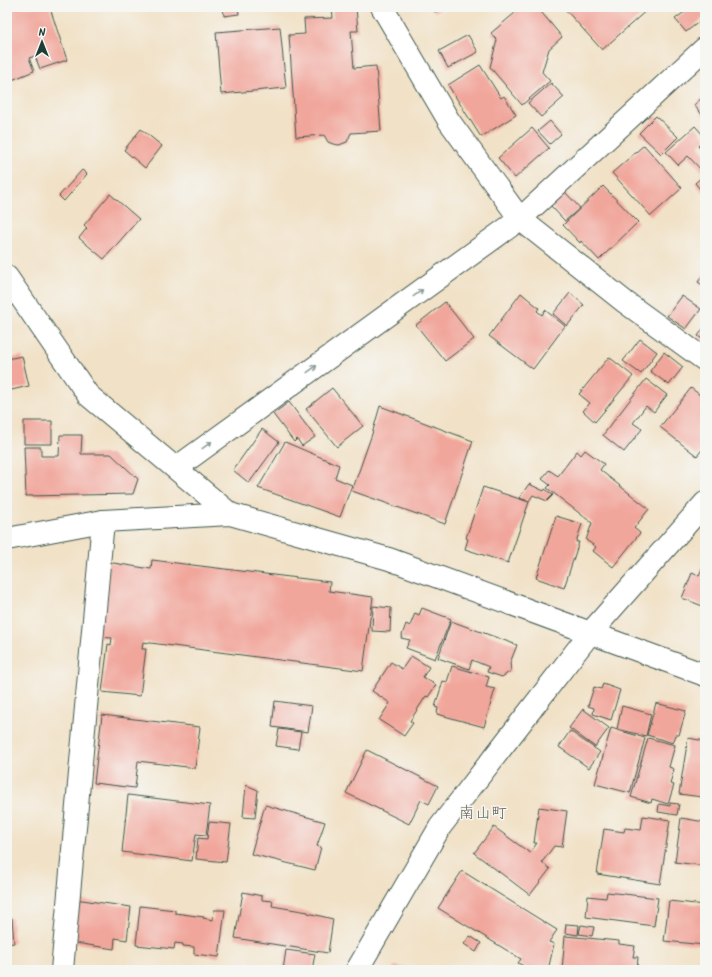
<svg xmlns="http://www.w3.org/2000/svg" width="712" height="977" viewBox="0 0 712 977" font-family="Kalam,'Klee One',sans-serif">
<style>
.building{fill:#f1a69b}
.lines{fill:none;stroke-linecap:round;stroke-linejoin:round}
.street-casing{stroke:#3e564a;stroke-width:24}
.secondary-casing{stroke:#3e564a;stroke-width:24}
.street{stroke:#fff;stroke-width:22}
.secondary{stroke:#fff;stroke-width:22}
.oneway{stroke:#8f9e9a}
.labels{text-anchor:middle;stroke-width:3;stroke-linejoin:round;paint-order:stroke}
.quarter-label{font-size:16px;fill:#686258;stroke:#f6f6f2}
</style>
<rect width="100%" height="100%" fill="#f6f6f2"/>
<filter id="ink" filterUnits="userSpaceOnUse"><feTurbulence type="fractalNoise" baseFrequency=".025" numOctaves="2"/><feDisplacementMap in="SourceGraphic" scale="8" xChannelSelector="R" yChannelSelector="G"/><feConvolveMatrix kernelMatrix="1 2 1 2 8 2 1 2 1" color-interpolation-filters="sRGB"/></filter>
<filter id="wash" filterUnits="userSpaceOnUse"><feTurbulence type="fractalNoise" baseFrequency=".012" numOctaves="4" result="noise"/><feDisplacementMap in="SourceGraphic" scale="16" xChannelSelector="R" yChannelSelector="G"/><feGaussianBlur stdDeviation="0.9" result="paint"/><feColorMatrix in="noise" values="0 0 0 0 0 0 0 0 0 0 0 0 0 0 0 0 0 1.4 0 .05"/><feComposite in="paint" operator="in"/></filter>
<g filter="url(#wash)">
<rect width="100%" height="100%" fill="#f1e1c6"/>
<g id="blocks">
<!-- building -->
<path class="building" d="M7,7H53L50,8L67,60L40,69L35,56L29,58L34,71L7,82Z
M223,7H238L239,14L224,16Z
M332,7H356L358,31H351L354,68L376,66L381,131L351,133L347,142L339,145L333,144L328,142L324,135L296,137L289,35L305,34L304,19L333,18Z
M431,7H443L435,12Z
M522,7H537L562,37L549,49L542,72L550,81L522,105L490,67L497,40L491,33Z
M563,7H648L649,8L602,50Z
M691,7H698L705,17L686,32L675,19Z
M280,27L286,88L221,94L216,32Z
M468,35L478,52L448,68L439,51Z
M480,65L501,98L504,96L516,115L481,137L448,85Z
M551,83L564,97L541,117L528,103Z
M705,95V118L694,105Z
M656,116L678,137L661,154L639,133Z
M550,121L561,134L550,144L538,131Z
M695,126L705,137V140L698,146L705,154V195L695,183L705,174L688,156L678,165L666,152Z
M532,128L549,148L515,178L498,158Z
M141,129L162,146L145,168L124,150Z
M644,145L682,188L651,216L612,173Z
M82,170L87,174L64,201L59,196Z
M603,186L638,222L599,260L581,241L580,243L563,225Z
M565,192L580,208L565,221L550,205Z
M110,194L139,219L104,259L79,238L87,228L84,225Z
M705,272V287L698,282Z
M521,293L539,308L537,311L542,315L545,310L565,326L533,369L489,336Z
M570,293L584,305L567,326L553,314Z
M682,296L701,309L686,329L667,316Z
M445,302L474,339L445,361L416,325Z
M705,326V341L698,336Z
M640,339L657,352L641,374L623,361Z
M664,352L683,367L669,385L650,371Z
M22,356L29,386L7,391V359Z
M609,357L633,376L595,422L583,411L590,403L579,394Z
M646,379L667,395L654,412L646,406L633,423L642,429L624,452L603,435Z
M332,388L363,426L337,447L306,409Z
M691,388L705,399V446L697,456L660,427Z
M289,402L315,437L302,446L297,439L294,442L273,414Z
M380,406L473,441L445,524L352,491L372,434Z
M24,421H52V444H24Z
M262,429L279,442L249,483L233,470Z
M60,435H82L81,454H111L138,479L133,494L26,496L24,447H41V456H59Z
M285,442L339,465L335,478L352,485L340,517L258,488Z
M585,450L604,464L600,470L649,509L634,528L640,533L613,567L593,551L596,547L586,540L592,523L547,488L550,485L542,479L549,470L558,476L577,451L581,455Z
M529,484L544,491L545,489L553,495L547,501L533,495L529,501L519,498Z
M483,487L529,502L508,563L465,549L468,539L466,538Z
M556,516L582,524L576,542H579L564,588L536,578Z
M152,560L330,582L329,591L373,597L363,671L143,642L142,649H146L140,696L102,692L108,644L111,645L112,638L97,637L107,562L151,569Z
M705,562V607L682,598L692,573L699,576Z
M373,606L391,608L390,632L372,631Z
M422,608L451,619L435,659L406,648L410,640L401,638L406,624L410,626L415,613L419,615Z
M451,621L517,645L510,663L511,671L502,677L487,672L489,667L472,660L469,669L438,658Z
M411,656L429,667L423,677L436,685L428,697L426,696L410,721L413,723L404,736L379,720L390,703L372,691L391,662L402,669Z
M452,666L489,677L486,687L495,689L484,727L437,714L438,708L435,707L443,681L447,682Z
M603,684L620,690L611,720L593,714L594,708L588,706L594,687L601,689Z
M275,701L312,706L308,732L272,727Z
M656,703L686,711L679,735H676L673,743L647,735Z
M622,706L651,714L646,736L617,729Z
M583,709L609,728L595,747L569,728Z
M102,715L200,727L195,768L138,761L135,788L94,783Z
M611,728L645,738L630,793L595,784Z
M279,729L301,732L298,749L276,746Z
M570,731L600,752L589,768L559,747Z
M648,738L675,745L669,767L674,769L670,784L674,785L668,804L652,799L651,803L631,797Z
M688,738L705,741V780L702,797L679,794Z
M367,750L438,786L429,804L421,800L409,824L346,793Z
M246,785L258,790L255,818L243,817Z
M128,795L210,805L206,835L196,834L192,861L122,852Z
M670,803L679,804L677,815L658,812L659,804L670,806Z
M265,805L325,822L317,846L321,847L315,870L251,854Z
M539,807L567,811L562,847L554,846L542,862L550,869L530,895L474,853L494,827L530,853L537,843H534Z
M643,816L670,820L660,884L597,874L604,829L624,832L625,828L641,830Z
M681,818L705,822V866L675,862Z
M209,822L231,824L226,862L196,859L198,838L207,839Z
M462,871L557,930L549,942L554,944L548,970H531L518,963L521,959L438,908Z
M243,892L262,896V900L273,901L272,906L308,912V913L333,919L328,953L235,938Z
M607,892L658,898L654,926L586,917L588,896L606,898Z
M75,899L131,907L127,940L115,938L114,949L69,942Z
M669,901L705,905V945L664,941Z
M140,906L175,910V913L204,917L203,918L213,920L214,910H225L219,957L194,954V947L183,946V944L175,943L174,949L136,945Z
M7,918H12L14,943L7,944Z
M566,924L579,925L578,935L565,933Z
M581,925L594,927L592,936L579,934Z
M470,936L481,943L476,952L464,944Z
M565,936L619,941V944L635,946L633,957H638L637,970H562Z
M286,950L315,954L312,970H283Z
M394,966L417,969V970H393Z
M431,968L441,969V970H431Z"/>
</g>
</g>
<g filter="url(#ink)">
<use href="#blocks" fill-opacity="0" stroke="#3e564a" stroke-width="1"/>
<g class="lines">
<defs>
<path id="street" d="M382,7L449,121L520,219L625,302L705,360
M7,277L88,395L230,514
M176,468L520,219L705,48
M62,970L103,521"/>
<path id="secondary" d="M7,539L103,521L230,514L389,559L705,675
M357,970L440,827L591,632L705,503"/>
</defs>
<!-- street casing -->
<use href="#street" class="street-casing"/>
<!-- secondary casing -->
<use href="#secondary" class="secondary-casing"/>
<!-- street -->
<use href="#street" class="street"/>
<!-- secondary -->
<use href="#secondary" class="secondary"/>
</g>
<!-- one-way arrows -->
<defs><path id="oneway-shaft" d="M-6 0H5M1.5-3L5.5 0L1.5 3" fill="none" stroke-width="1.6" stroke-linecap="round" stroke-linejoin="round"/></defs>
<g class="oneway">
<use href="#oneway-shaft" transform="translate(418 293) rotate(-36)"/>
<use href="#oneway-shaft" transform="translate(312 369) rotate(-36)"/>
<use href="#oneway-shaft" transform="translate(207 445) rotate(-36)"/>
</g>
</g>
<g class="labels">
<!-- quarter labels -->
<g class="quarter-label">
<text x="483" y="818">南山町</text>
</g>
</g>
<!-- margin -->
<rect width="712" height="977" fill="none" stroke="#f6f6f2" stroke-width="24"/>
<!-- north arrow -->
<g transform="translate(42 42)" stroke="#f6f6f2" stroke-width="3" paint-order="stroke">
<path d="M0-3L7 15L0 10L-7 15Z" fill="#1f3d34"/>
<text y="-6" font-size="11" font-weight="bold" text-anchor="middle" fill="#1f3d34">N</text>
</g>
</svg>
